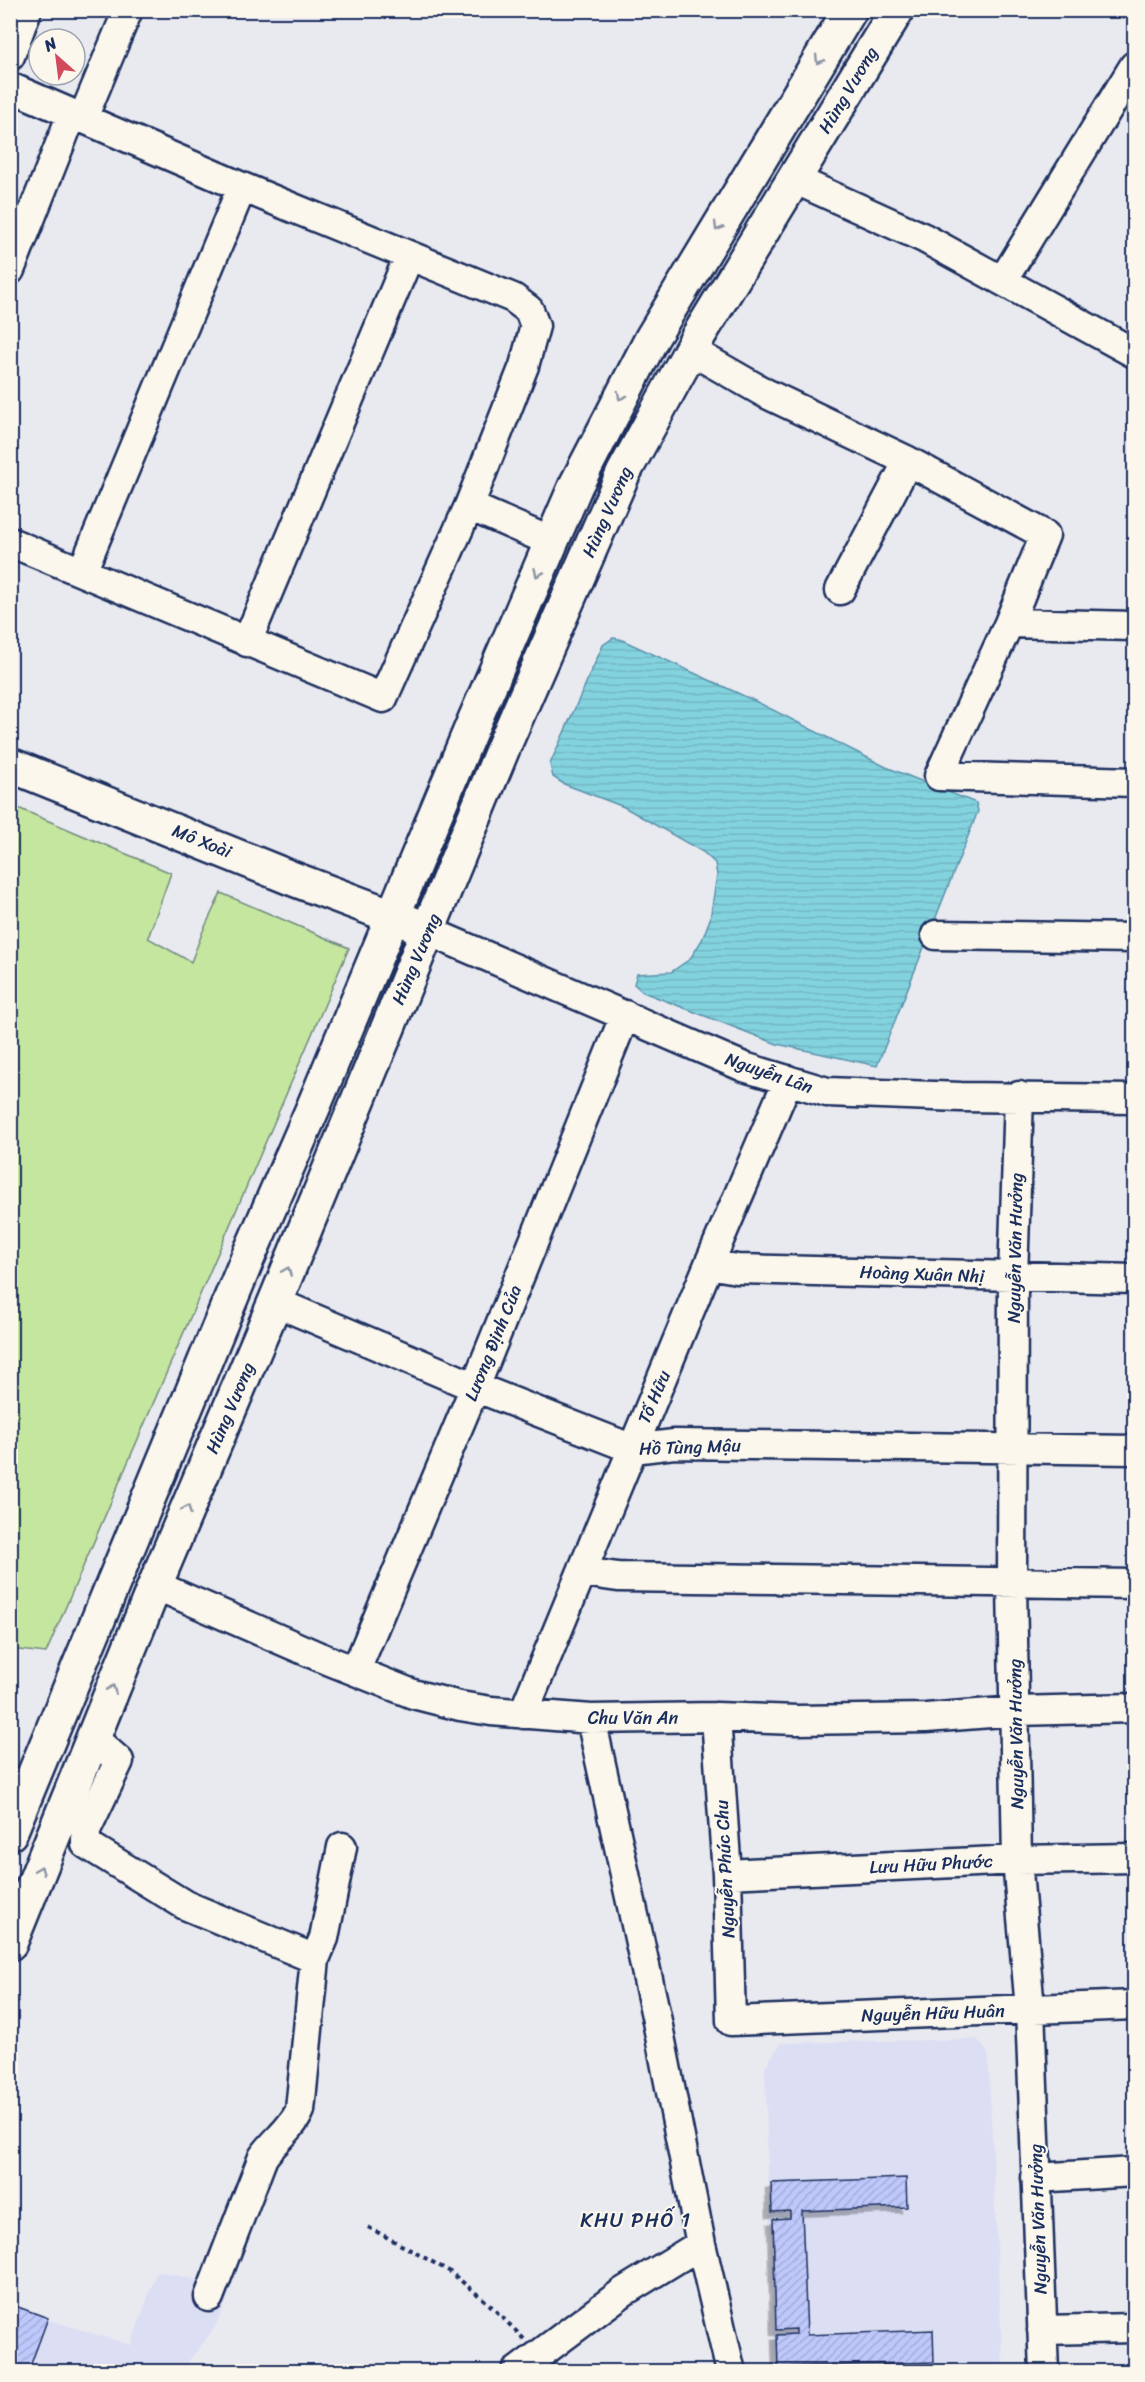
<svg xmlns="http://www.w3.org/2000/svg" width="1145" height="2382" viewBox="0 0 1145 2382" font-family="Sriracha,sans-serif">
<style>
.built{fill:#dcdff3}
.grass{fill:#c4e69e;stroke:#708a7e;stroke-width:1.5}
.water{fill:url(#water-rules);stroke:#5991ab;stroke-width:1.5}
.building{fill:url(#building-hatch);stroke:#1b2f5e;stroke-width:1.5;filter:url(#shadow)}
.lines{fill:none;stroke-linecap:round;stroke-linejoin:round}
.minor-casing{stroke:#1b2f5e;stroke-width:33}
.major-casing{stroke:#1b2f5e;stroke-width:38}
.path{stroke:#1b2f5e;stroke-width:4;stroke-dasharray:4.5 4.5;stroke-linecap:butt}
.minor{stroke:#fbf7ec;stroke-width:28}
.major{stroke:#fbf7ec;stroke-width:33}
.oneway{stroke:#8b93a5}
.labels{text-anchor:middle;stroke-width:4.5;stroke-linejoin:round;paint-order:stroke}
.street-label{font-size:18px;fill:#1b2f5e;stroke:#fbf7ec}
.neighbourhood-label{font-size:20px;letter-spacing:1.5px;fill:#1b2f5e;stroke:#fbf7ec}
</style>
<defs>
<pattern id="water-rules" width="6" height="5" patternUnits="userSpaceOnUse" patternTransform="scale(1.5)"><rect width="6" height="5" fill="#83d3de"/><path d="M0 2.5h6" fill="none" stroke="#71b5c1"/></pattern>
<pattern id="building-hatch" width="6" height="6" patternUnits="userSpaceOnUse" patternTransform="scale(1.5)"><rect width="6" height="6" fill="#bec8fa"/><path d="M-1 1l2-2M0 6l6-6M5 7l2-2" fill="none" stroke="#a3acd9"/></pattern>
<filter id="shadow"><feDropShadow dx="-5.5" dy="5.5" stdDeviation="0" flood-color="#0004"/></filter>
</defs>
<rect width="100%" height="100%" fill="#e9e9f0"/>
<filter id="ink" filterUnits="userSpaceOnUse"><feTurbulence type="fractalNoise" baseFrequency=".0167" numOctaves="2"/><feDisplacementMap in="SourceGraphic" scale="12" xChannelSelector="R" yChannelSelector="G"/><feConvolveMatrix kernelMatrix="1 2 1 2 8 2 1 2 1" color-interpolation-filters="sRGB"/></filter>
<g filter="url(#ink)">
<!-- built -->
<path class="built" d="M977,2039L988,2053L1003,2371H774L765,2066L782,2043Z
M157,2271L232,2288L214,2329L181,2371H11L10,2308L131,2345Z"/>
<!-- grass -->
<path class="grass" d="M11,805L171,873L148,938L191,962L203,931L221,893L349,948L46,1653L10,1649Z"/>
<!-- water -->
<path class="water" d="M613,638L620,639L755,701L886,767L976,803L978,811L877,1066L777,1044L643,992L634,984L637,974L671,972L690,959L702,940L710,919L717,875L715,863L703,852L624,807L564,784L553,777L550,764L603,645Z"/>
<!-- building -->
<path class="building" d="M906,2178L907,2207L802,2211L807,2335L933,2330L934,2362L778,2367L777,2335L796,2334V2329L776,2330L773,2219L790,2218V2211L772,2212L771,2183Z
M10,2304L48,2318L28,2372H10Z"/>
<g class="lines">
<defs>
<path id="minor" d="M10,56L27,10
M10,87L242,187L513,298L529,310L535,326L524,366L469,506L383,698L10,542
M83,118L128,10
M794,179L924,238L1134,353
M10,270L72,114
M1003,280L1134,66
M690,350L765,393L908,461
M469,506L552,542
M82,572L242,187
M840,590L908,461L1045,535L1009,623L939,776L1134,782
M1009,623L1134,626
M247,642L409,256
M428,931L744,1067L827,1092L961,1097L1134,1099
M936,935L1134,938
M1019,1096L1013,1277L1012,1584L1017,1860L1030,2009L1044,2372
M709,1264L737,1269L1134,1279
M275,1302L475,1387L633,1449L674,1444L1134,1450
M583,1572L618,1577L1134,1584
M155,1585L320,1657L413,1694L460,1706L491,1711L591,1719L716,1717L797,1720L926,1718L1016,1711L1134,1708
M356,1670L475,1387L625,1015
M523,1714L709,1264L788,1080
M716,1717L727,1874L731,2021L1134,2005
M591,1719L656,2016L701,2244L731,2372
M93,1738L119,1761L86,1830V1844L185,1905L315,1959L300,2110C293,2128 274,2141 263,2157L209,2297
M727,1874L1017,1860L1134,1858
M315,1959L324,1938L342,1847
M1036,2178L1134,2172
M1042,2330L1134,2328
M516,2372L623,2292L701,2244"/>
<path id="major" d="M10,765L291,878L413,924
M10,1833L246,1262L313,1108L473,724L576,485L652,338L850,10
M10,1943L155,1585L275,1302L503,748L623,474L699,335L897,10"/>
</defs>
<!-- minor casing -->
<use href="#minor" class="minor-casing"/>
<!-- major casing -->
<use href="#major" class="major-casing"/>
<!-- path -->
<path class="path" d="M368,2227L449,2271L488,2303L524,2339"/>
<!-- minor -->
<use href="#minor" class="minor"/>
<!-- major -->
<use href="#major" class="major"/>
</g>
<!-- one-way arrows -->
<defs><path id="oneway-chevron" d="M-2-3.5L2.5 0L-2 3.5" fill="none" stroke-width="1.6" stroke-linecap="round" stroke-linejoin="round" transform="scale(1.5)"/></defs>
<g class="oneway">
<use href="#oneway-chevron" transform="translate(819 60) rotate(121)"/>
<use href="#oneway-chevron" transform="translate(718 227) rotate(121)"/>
<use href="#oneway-chevron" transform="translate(621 396) rotate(118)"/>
<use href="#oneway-chevron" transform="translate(538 573) rotate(114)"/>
<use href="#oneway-chevron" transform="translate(287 1271) rotate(-68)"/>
<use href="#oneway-chevron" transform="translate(187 1509) rotate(-67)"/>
<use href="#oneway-chevron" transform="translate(112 1689) rotate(-68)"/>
<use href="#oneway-chevron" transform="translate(40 1870) rotate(-68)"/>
</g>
</g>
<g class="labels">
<!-- street labels -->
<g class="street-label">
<text transform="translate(848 90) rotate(-59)" y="6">Hùng Vương</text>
<text transform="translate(607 512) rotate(-66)" y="6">Hùng Vương</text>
<text transform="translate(202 841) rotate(22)" y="6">Mô Xoài</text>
<text transform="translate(416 959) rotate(-67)" y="6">Hùng Vương</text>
<text transform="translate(769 1073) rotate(19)" y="6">Nguyễn Lân</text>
<text transform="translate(1015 1248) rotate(-89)" y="6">Nguyễn Văn Hưởng</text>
<text transform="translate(922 1274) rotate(2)" y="6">Hoàng Xuân Nhị</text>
<text transform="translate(493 1343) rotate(-68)" y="6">Lương Định Của</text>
<text transform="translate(654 1397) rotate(-67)" y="6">Tố Hữu</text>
<text transform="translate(230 1408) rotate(-67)" y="6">Hùng Vương</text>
<text transform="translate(690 1447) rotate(-2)" y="6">Hồ Tùng Mậu</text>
<text x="633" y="1724">Chu Văn An</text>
<text transform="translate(1016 1734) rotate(-91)" y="6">Nguyễn Văn Hưởng</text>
<text transform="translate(931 1864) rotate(-3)" y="6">Lưu Hữu Phước</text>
<text transform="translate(725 1869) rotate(-93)" y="6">Nguyễn Phúc Chu</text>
<text transform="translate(933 2013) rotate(-2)" y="6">Nguyễn Hữu Huân</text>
<text transform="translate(1038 2219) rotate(-92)" y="6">Nguyễn Văn Hưởng</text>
</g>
<!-- neighbourhood labels -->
<g class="neighbourhood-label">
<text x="636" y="2227">KHU PHỐ 1</text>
</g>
</g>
<!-- margin -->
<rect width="1145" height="2382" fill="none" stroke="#fbf7ec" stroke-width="36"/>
<rect x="18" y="18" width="1109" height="2346" fill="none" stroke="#1b2f5e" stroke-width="2" filter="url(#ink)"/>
<!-- north arrow -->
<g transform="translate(57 57) rotate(332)"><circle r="28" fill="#fbf7ec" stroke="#a1a7b3" stroke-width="1.5"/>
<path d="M0-4.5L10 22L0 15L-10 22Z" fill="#d1495b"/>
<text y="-9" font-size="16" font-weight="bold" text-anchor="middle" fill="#1b2f5e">N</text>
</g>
</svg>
